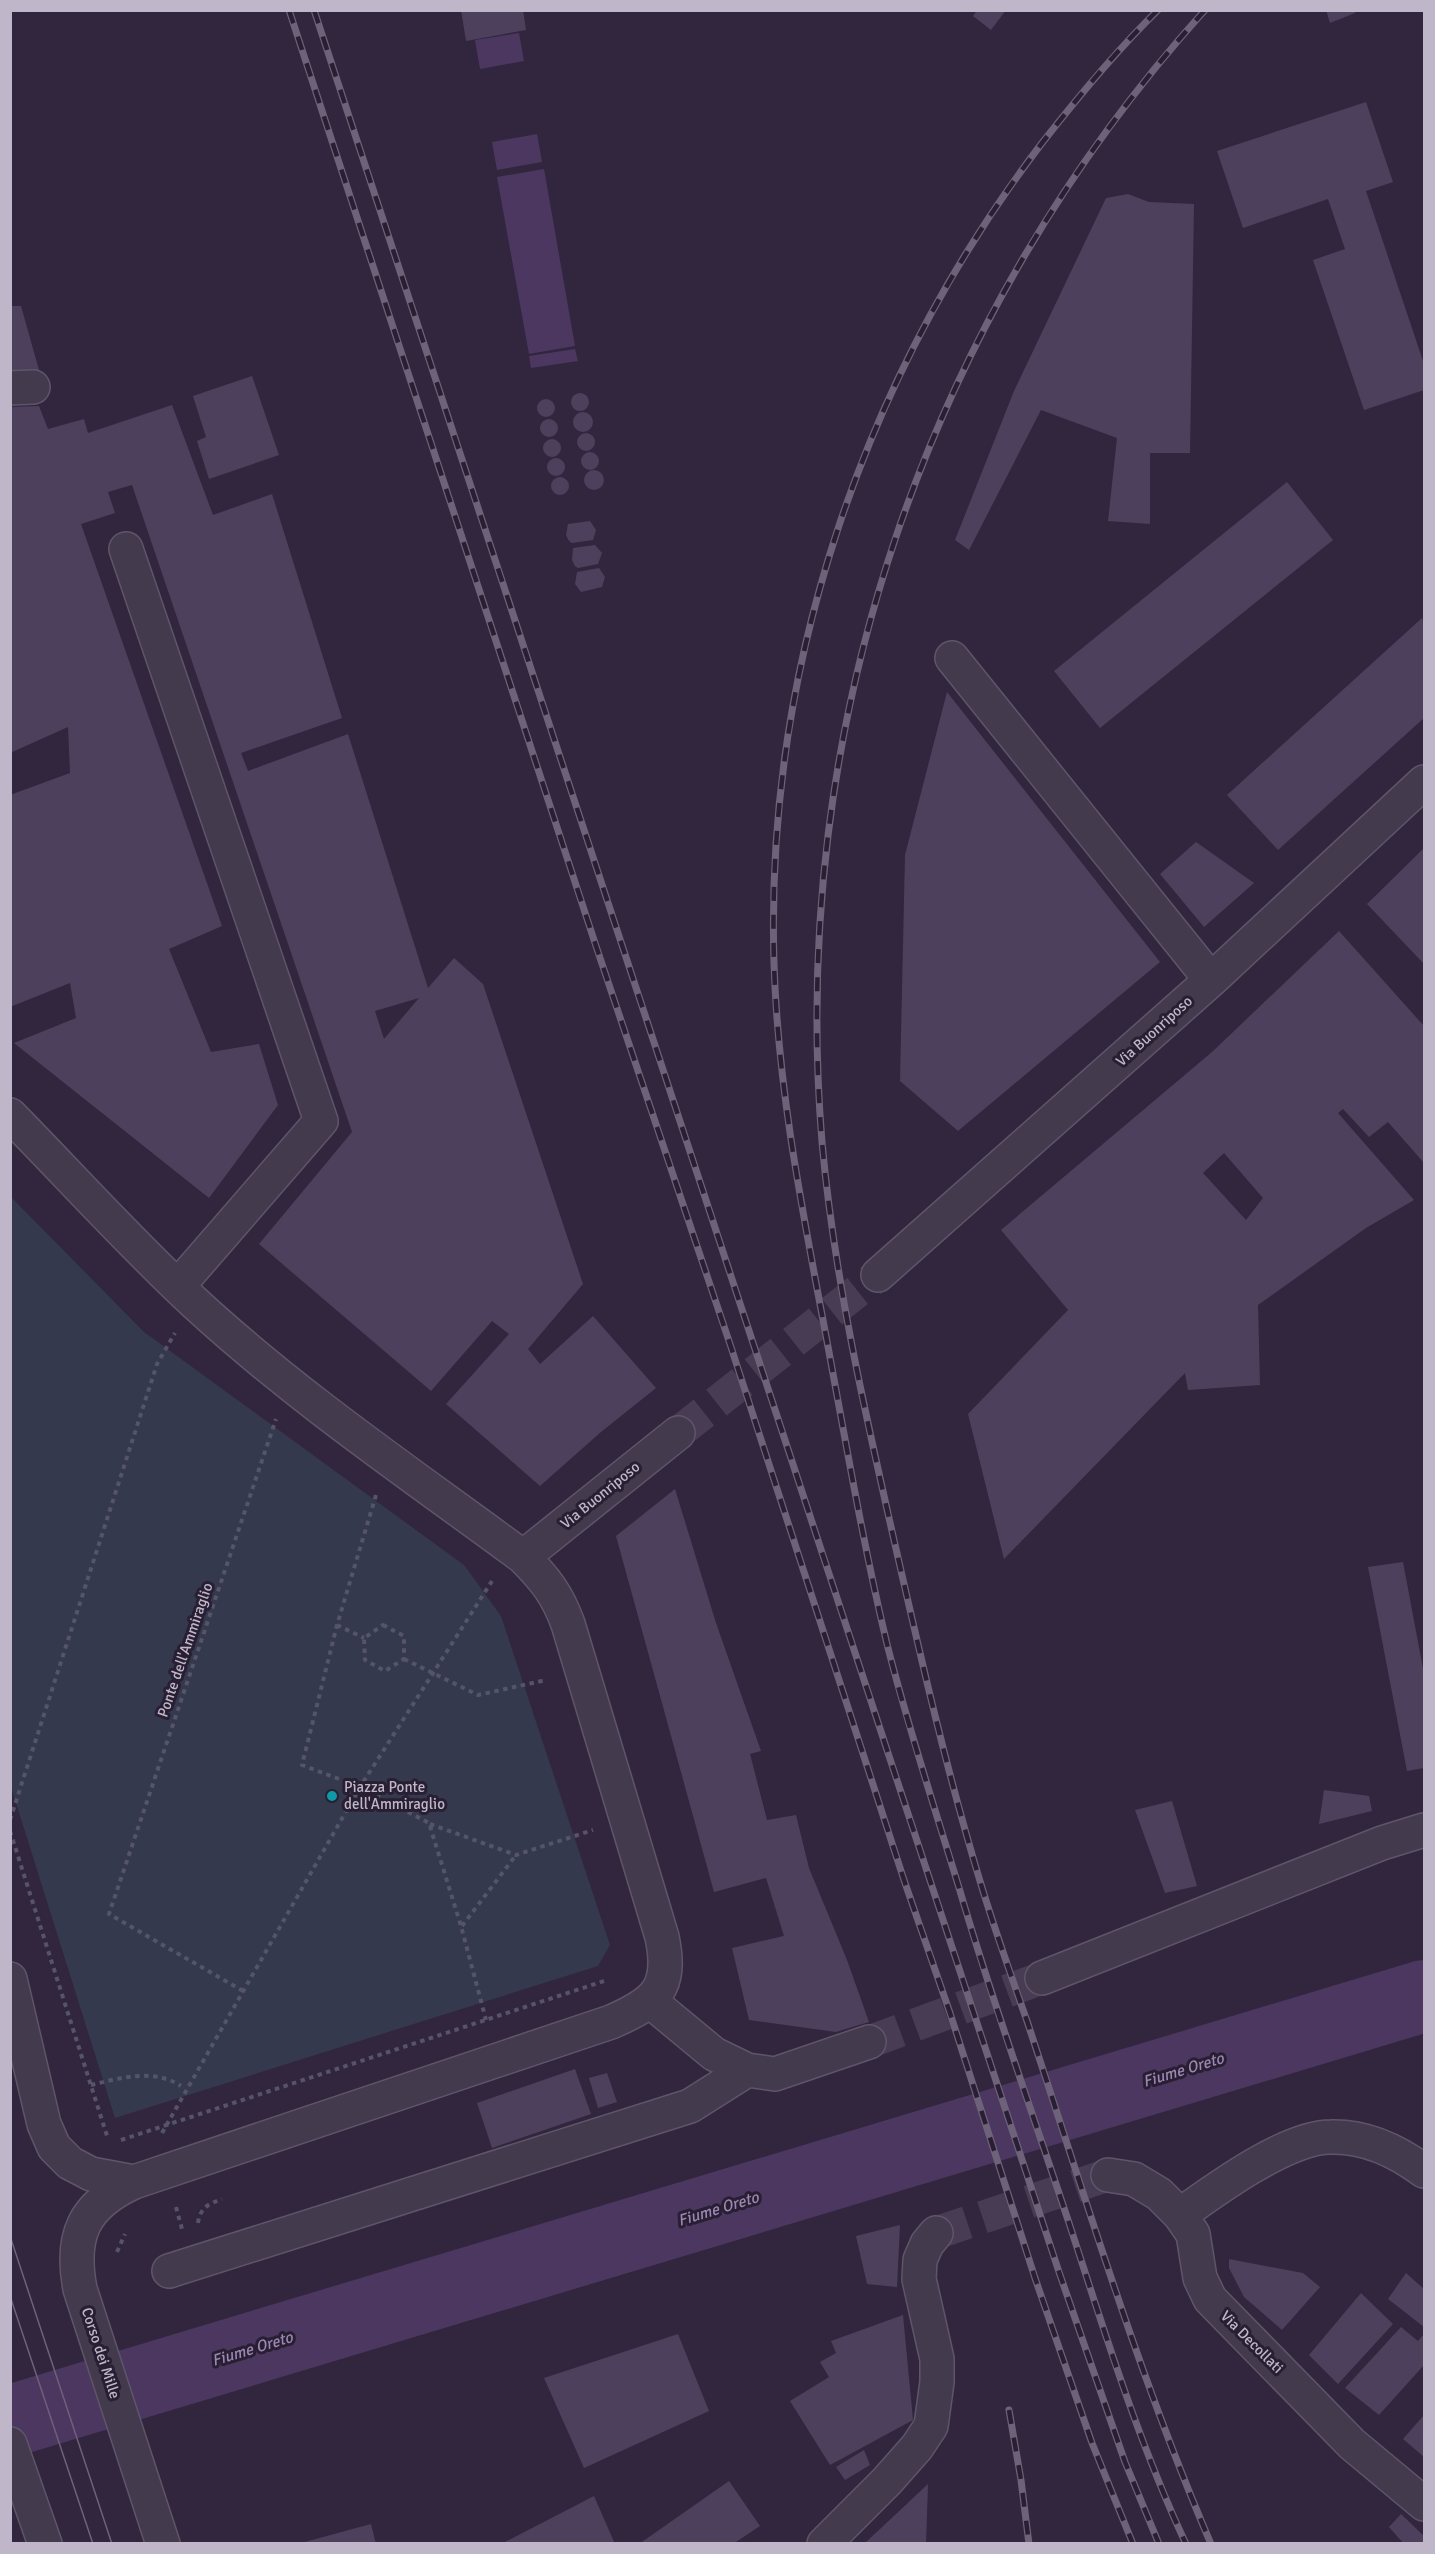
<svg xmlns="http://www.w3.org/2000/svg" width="1435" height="2554" viewBox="0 0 1435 2554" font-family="Signika,sans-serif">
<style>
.green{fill:#34394d}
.water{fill:#4c3760}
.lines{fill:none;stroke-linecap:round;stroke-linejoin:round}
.river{stroke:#4c3760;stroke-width:72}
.building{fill:#4d405c;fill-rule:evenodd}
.minor-tunnel{stroke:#473c53;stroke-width:33;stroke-dasharray:33 16;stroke-linecap:butt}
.minor-casing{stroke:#5f5569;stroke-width:36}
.path{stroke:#555469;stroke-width:4;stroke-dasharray:4.5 4.5;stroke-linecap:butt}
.minor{stroke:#443a4e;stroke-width:33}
.tram{stroke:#6e617a;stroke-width:1.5}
.rail-casing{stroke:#6e617a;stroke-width:7}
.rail{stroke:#291f33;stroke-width:4.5;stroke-dasharray:14;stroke-linecap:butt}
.culture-dot{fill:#0f9aa8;stroke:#291f33;stroke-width:2}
.labels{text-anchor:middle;stroke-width:6;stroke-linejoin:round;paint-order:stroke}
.street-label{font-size:15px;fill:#c0b6c9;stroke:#291f33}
.poi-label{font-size:15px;fill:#c0b6c9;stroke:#291f33;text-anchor:start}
.water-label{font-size:16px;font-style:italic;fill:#9c86b3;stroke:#291f33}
</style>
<rect width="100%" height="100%" fill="#32263e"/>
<!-- green -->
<path class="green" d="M10,1196L144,1332L464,1565L501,1616L610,1945L598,1966L115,2118L11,1787Z"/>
<!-- water -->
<path class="water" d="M519,33L524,61L480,69L475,40Z
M537,134L542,162L497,170L492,142Z
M544,169L575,346L529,354L497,177Z
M575,349L578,361L531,368L529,356Z"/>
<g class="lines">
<!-- river -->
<path class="river" d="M10,2421L1424,1996"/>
</g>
<!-- building -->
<path class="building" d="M461,10H523L526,30L466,41Z
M977,10H1006L991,30L973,16Z
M1326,10H1355V13L1330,23Z
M1366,102L1393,182L1366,191L1424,364V390L1364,410L1313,260L1345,249L1328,199L1243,228L1217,151Z
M1128,194L1149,202L1194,204L1190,453H1150V524L1108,521L1117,438L1041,410L969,550L955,540L1014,391L1106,198Z
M10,306H21L39,370L10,371Z
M252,376L279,455L209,479L197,441L206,437L193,396Z
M571 402a9 9 0 1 1 18 0a9 9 0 1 1-18 0Z
M537 408a9 9 0 1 1 18 0a9 9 0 1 1-18 0Z
M172,405L213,515L272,494L342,718L241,753L248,771L348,734L428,988L454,958L483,984L583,1284L528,1349L540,1364L593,1316L656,1388L601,1432L540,1486L446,1404L509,1334L492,1321L431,1391L259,1244L352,1132L132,485L108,492L115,513L81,524L222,926L169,949L211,1052L259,1044L278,1105L209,1198L14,1043L76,1018L70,983L10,1007V795L70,773L68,727L10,753V407L39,406L48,429L84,419L88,433ZM419,998L384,1039L375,1011Z
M573 422a10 10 0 1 1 20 0a10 10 0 1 1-20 0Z
M540 428a9 9 0 1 1 18 0a9 9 0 1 1-18 0Z
M577 442a9 9 0 1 1 18 0a9 9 0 1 1-18 0Z
M543 448a9 9 0 1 1 18 0a9 9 0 1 1-18 0Z
M581 461a9 9 0 1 1 18 0a9 9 0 1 1-18 0Z
M547 467a9 9 0 1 1 18 0a9 9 0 1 1-18 0Z
M584 480a10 10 0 1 1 20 0a10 10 0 1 1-20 0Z
M551 486a9 9 0 1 1 18 0a9 9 0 1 1-18 0Z
M1287,482L1333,540L1100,728L1054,671Z
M590,521L596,530L593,540L572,543L569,541L566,535L568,524Z
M595,545L602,553L598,564L578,568L575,566L572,560L573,548Z
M599,568L605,577L602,587L581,592L575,584L577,572Z
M1422,618L1424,625V718L1278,850L1227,795Z
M947,692L1160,962L958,1131L900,1081L905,855Z
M1196,842L1254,883L1204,927L1160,874Z
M1424,848V964L1367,904Z
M1339,931L1424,1026V1163L1388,1122L1369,1137L1343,1109L1338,1113L1414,1200L1366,1228L1258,1305L1260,1385L1188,1390L1185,1373L1004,1559L968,1414L1068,1310L1001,1230L1212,1052ZM1224,1153L1263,1198L1246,1220L1203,1173Z
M675,1489L716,1623L761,1751L750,1754L767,1820L796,1815L809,1868L847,1960L869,2022L836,2032L749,2020L732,1948L784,1936L766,1878L714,1892L616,1536Z
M1403,1562L1424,1674V1768L1407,1771L1368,1567Z
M1324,1790L1369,1796L1372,1811L1319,1824Z
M1172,1801L1197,1886L1165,1893L1135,1810Z
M575,2069L591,2114L492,2148L477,2103Z
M607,2073L617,2102L598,2108L589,2078Z
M900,2225L897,2287L867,2284L856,2236Z
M1229,2259L1303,2273L1320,2287L1282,2330L1244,2297L1229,2268Z
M1406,2273L1424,2289V2327L1388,2299Z
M1361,2293L1393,2324L1338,2384L1309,2355Z
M903,2315L913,2420L830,2465L790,2401L829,2377L820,2362L836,2353L831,2341Z
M1401,2327L1418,2341L1424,2334V2365L1379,2415L1345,2388Z
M678,2334L709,2411L584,2468L544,2378Z
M1424,2415V2457L1403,2439Z
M864,2450L870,2465L845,2480L836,2467Z
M729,2481L760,2526L733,2544H639Z
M928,2484L926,2544H864Z
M594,2496L615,2544H501Z
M1401,2514L1424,2536V2544H1404L1389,2527Z
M371,2524L376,2544H301V2543Z"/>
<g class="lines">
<!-- minor-tunnel -->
<path class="minor-tunnel" d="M678,1433L878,1275
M869,2042L1042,1978
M936,2233L1108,2175"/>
<defs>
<path id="minor" d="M10,388L33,387
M126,549L321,1121L178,1286
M952,658L1211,980
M10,1115C72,1178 131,1244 196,1304C297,1397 412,1475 523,1557C545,1579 557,1594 568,1624L662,1937C673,1989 655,2003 611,2022L134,2182L91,2174L70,2163L54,2147L44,2124L10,1979
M878,1275L1211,980L1424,782
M523,1557L678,1433
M1042,1978L1382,1843L1424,1830
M650,2001L714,2054L747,2070L775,2074L869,2042
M1108,2175L1134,2179L1159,2194L1180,2215L1193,2234L1200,2278L1210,2299L1352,2444L1424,2504
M134,2182C83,2205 70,2236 80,2289L163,2544
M1180,2215C1216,2189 1287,2137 1331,2137C1365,2136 1397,2151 1424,2171
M169,2271L690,2106L747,2070
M10,2444L45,2544
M824,2544L887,2481L917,2447L931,2426L937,2382V2359L919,2279L920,2260L927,2244L936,2233"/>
</defs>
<!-- minor casing -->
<use href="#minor" class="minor-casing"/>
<!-- path -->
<path class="path" d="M376,1495L337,1625L302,1765L360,1787L429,1823L461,1926L486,2020
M337,1625L364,1638
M383,1625L404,1636V1659L385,1671L365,1660L364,1638Z
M404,1659L478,1695L546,1680
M10,1820L157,1364L175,1333
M430,1824L516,1855L593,1830
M10,1831L108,2139
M462,1926L516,1855
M243,1991L109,1914L276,1419
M91,2085C120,2078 154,2068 181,2086
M162,2133L360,1787L492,1581
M121,2140L604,1981
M176,2207L182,2229
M198,2223C200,2208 208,2204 222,2199
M117,2252L125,2234"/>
<!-- minor -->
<use href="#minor" class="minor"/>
<!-- tram -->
<path class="tram" d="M10,2236L112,2544
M10,2296L93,2544"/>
<defs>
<path id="rail" d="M289,10L595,943L730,1344L904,1880L950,2013L1035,2278L1092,2443L1133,2544
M314,10L1059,2272L1125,2462L1159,2544
M1158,10C1116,51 1078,97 1042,143C863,377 765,668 774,963C778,1095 805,1223 829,1352C847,1449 864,1548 887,1644C908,1727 935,1809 960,1891C993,2004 1033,2114 1070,2226C1105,2333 1138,2441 1186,2544
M1205,10C926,319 788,727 822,1142C834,1276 864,1408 894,1540C920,1654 946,1769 980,1881C994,1928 1011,1975 1027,2021C1085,2196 1138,2374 1211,2544
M1009,2410L1021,2480L1029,2544"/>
</defs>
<!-- rail casing -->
<use href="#rail" class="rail-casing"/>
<!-- rail -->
<use href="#rail" class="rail"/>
</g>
<!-- markers -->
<circle class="culture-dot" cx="332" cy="1796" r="6"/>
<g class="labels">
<!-- street labels -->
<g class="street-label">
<text transform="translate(1154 1031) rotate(-42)" y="5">Via Buonriposo</text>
<text transform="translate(600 1495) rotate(-39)" y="5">Via Buonriposo</text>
<text transform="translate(185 1650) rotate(-71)" y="5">Ponte dell'Ammiraglio</text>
<text transform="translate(1252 2342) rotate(45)" y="5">Via Decollati</text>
<text transform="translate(101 2353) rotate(72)" y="5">Corso dei Mille</text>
</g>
<!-- poi labels -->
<g class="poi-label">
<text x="344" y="1792">Piazza Ponte<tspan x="344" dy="17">dell'Ammiraglio</tspan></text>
</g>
<!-- water labels -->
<g class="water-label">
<text transform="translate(1183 2069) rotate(-17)" y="6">Fiume Oreto</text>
<text transform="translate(718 2208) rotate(-17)" y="6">Fiume Oreto</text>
<text transform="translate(252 2348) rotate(-17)" y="6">Fiume Oreto</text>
</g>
</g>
<!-- border -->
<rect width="1435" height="2554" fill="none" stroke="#c0b6c9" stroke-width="24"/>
</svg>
